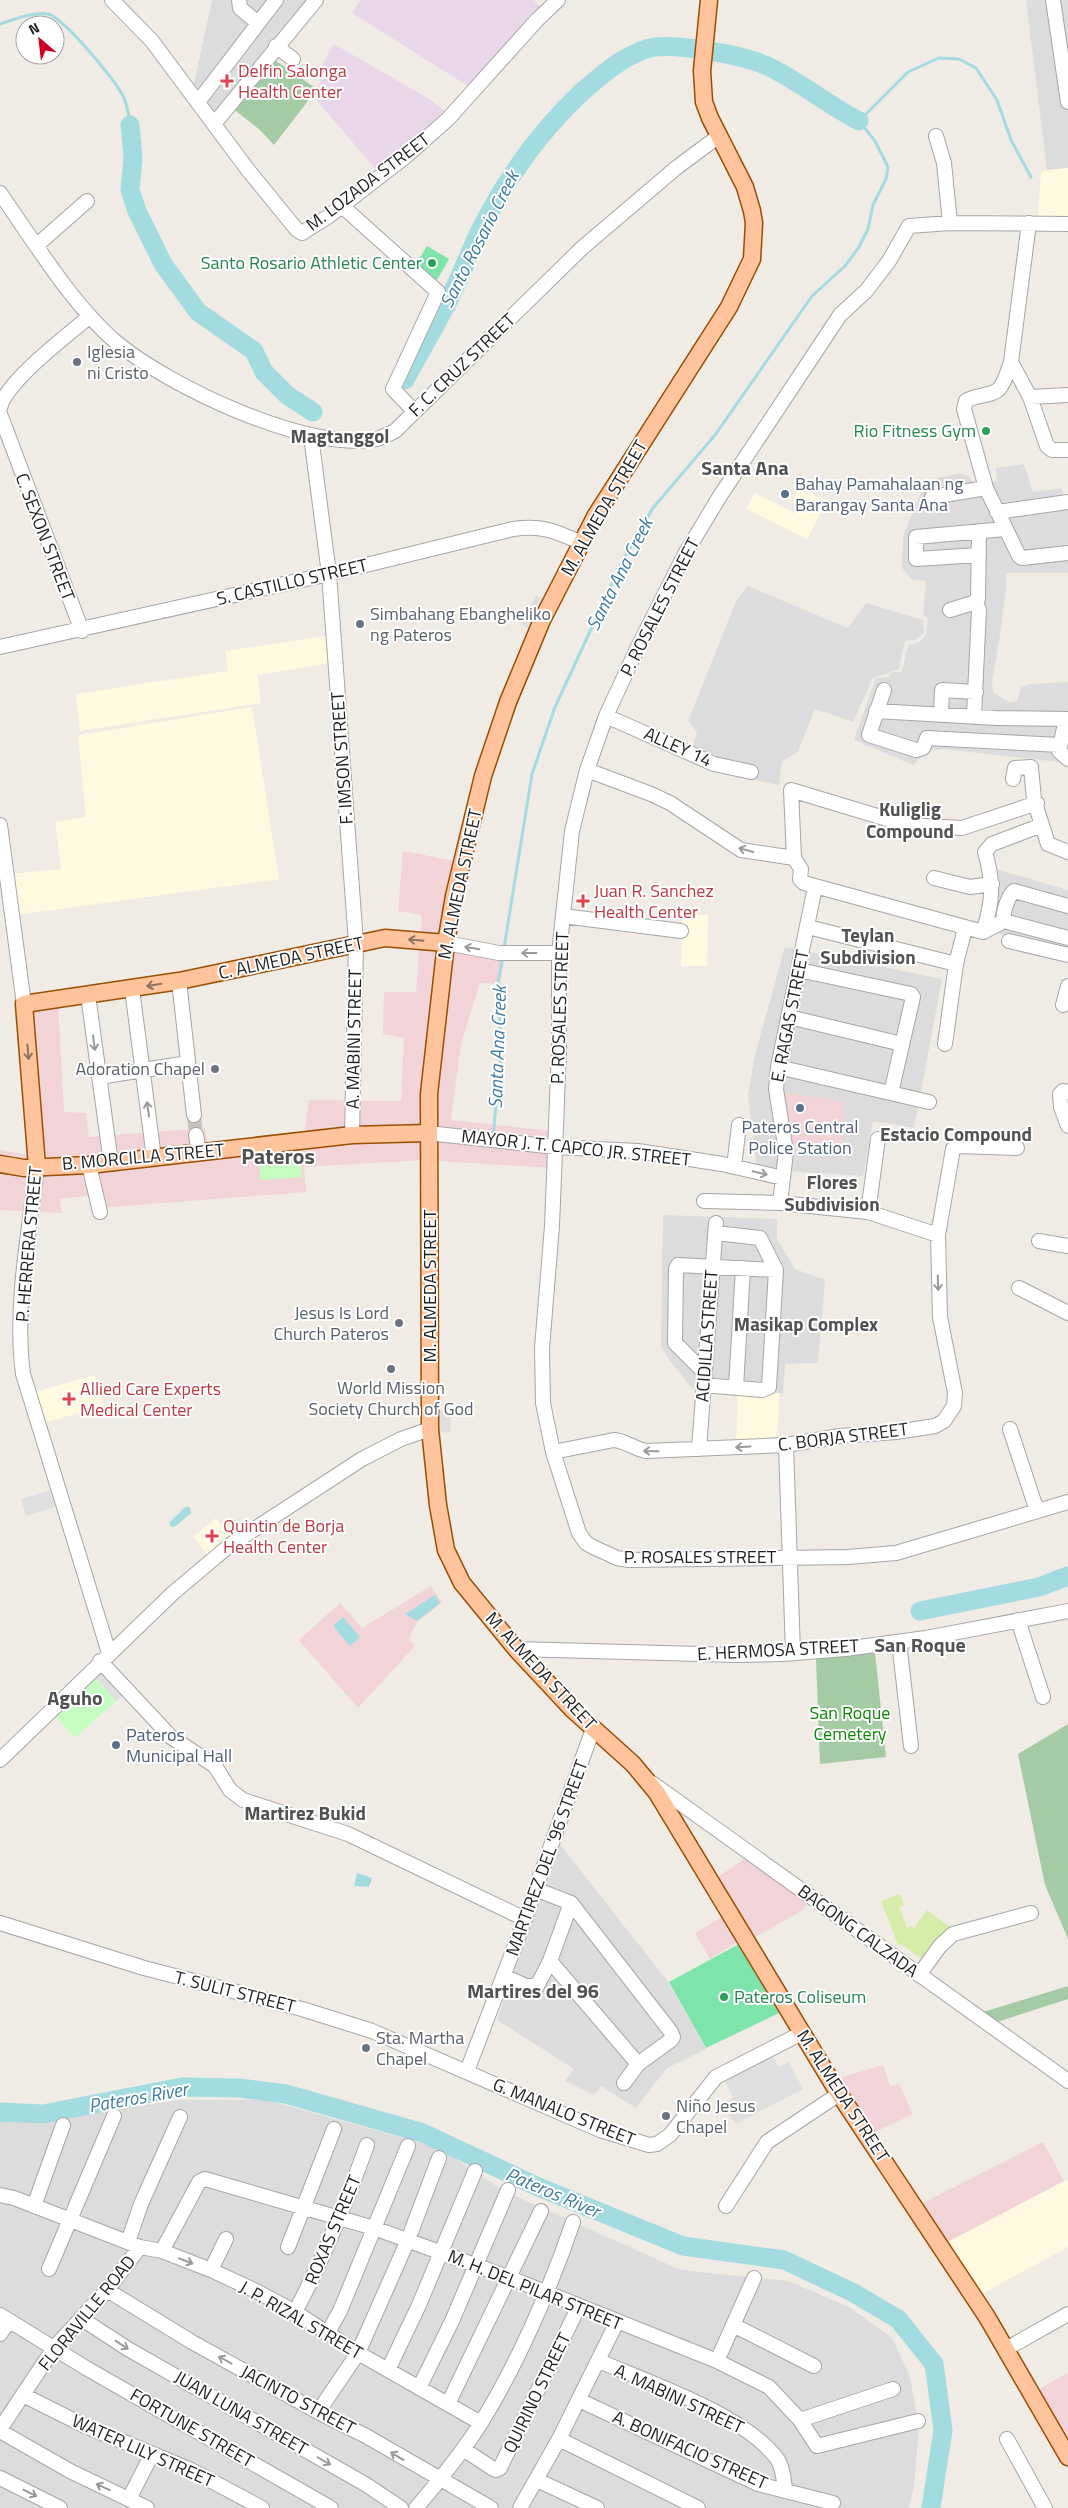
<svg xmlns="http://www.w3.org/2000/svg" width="1068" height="2508" viewBox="0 0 1068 2508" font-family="'Titillium Web',sans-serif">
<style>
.residential{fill:#dddcdc}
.commercial{fill:#f2d3d7}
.industrial{fill:#ead6e9}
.education{fill:#fffadf}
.grass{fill:#d5eda8}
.cemetery{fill:#a5cba5}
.park{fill:#c5fdc0}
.pitch{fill:#7ee4ac}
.parking{fill:#dfdfdf}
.water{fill:#a3dce0}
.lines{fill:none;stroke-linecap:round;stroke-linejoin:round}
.stream{stroke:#a3dce0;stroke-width:3}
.river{stroke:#a3dce0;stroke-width:19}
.minor-tunnel{stroke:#c6c2bd;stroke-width:14;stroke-dasharray:14 7;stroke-linecap:butt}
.minor-casing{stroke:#a6a6a6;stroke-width:16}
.major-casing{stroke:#9a4e00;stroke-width:19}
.minor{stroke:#fff;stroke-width:14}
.major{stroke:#ffc49b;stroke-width:16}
.oneway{stroke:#9a9a9a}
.oneway2{stroke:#8f725d}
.health-dot{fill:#e0444e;stroke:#fff;stroke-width:2}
.leisure-dot{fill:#2e9e5b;stroke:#fff;stroke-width:2}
.worship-dot{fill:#6b7280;stroke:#fff;stroke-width:2}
.service-dot{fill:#5c6f8a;stroke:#fff;stroke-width:2}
.labels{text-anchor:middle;stroke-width:4;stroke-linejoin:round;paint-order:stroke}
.health-label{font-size:18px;fill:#be3a42;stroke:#fff;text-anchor:start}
.street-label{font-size:18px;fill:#1f1f1f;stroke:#fff}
.leisure-label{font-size:18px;fill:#27864d;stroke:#fff;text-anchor:end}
.worship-label{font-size:18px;fill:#5b616d;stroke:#fff;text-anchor:start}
.service-label{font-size:18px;fill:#4e5e75;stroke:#fff;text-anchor:start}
.park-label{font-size:18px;fill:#0f8505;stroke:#fff}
.water-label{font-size:19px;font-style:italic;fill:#3d7c9c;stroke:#fff}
.neighbourhood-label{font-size:19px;font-weight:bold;fill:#525252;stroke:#fff}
.quarter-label{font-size:20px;font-weight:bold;fill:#525252;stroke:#fff}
.district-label{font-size:22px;font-weight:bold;fill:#525252;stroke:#fff}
</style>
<rect width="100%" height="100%" fill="#f0ebe5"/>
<!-- residential -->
<path class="residential" d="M212,0H318L218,120L193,88Z
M1026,0H1068V168L1047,170Z
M1024,464L1033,492L1061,488L1068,506V573H1006V590L999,642L992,681L993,692L1010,703L1017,701L1021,687L1030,684L1068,682V763L943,749L928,751L913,765L854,740L876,678L889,677L891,672L873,678L853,722L815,709L798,752L782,761L779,785L717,772L683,758L692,750L697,732L688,721L736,601L748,586L848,628L866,603L923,620L924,634L915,640L905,641L899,669L891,672H902L908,645L920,642L926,634L928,618L923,615L926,581L911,579L902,568L903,536L926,481L959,473L968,476L975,483L986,485L997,480L996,468Z
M995,869L1068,890V953L989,931Z
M785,947L942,979L914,1128L873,1121L863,1176L757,1169L748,1095L755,1055Z
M663,1215L777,1219V1239L795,1269L825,1280L818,1363L785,1364L783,1394L692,1388L669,1360L661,1346Z
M559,1843L669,1983L706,2049L667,2068L636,2108L601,2086L594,2095L565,2081L574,2069L497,2020Z
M178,2100H267L439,2148L504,2191L681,2270L788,2281L849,2307L892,2338L910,2376L919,2428L914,2486L909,2508H0V2117L49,2118Z"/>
<!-- commercial -->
<path class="commercial" d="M403,851L471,864L455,941L506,951L500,984L480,983L461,1043L451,1120L551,1131L550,1168L424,1160L304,1167L306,1192L99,1208L93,1195L60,1199L62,1213L0,1210V1150L39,1157L32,1010L58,1005L64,1112L86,1113L89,1137L205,1128L208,1145L304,1134L309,1100L401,1101L404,1038L383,1034L384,992H416L422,915L398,911Z
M774,1090L843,1102L842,1147L787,1145Z
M431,1586L442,1603L418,1621L408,1639L415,1646L358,1708L299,1640L340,1603L362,1628Z
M749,1856L807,1904L801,1911L754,1938L716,1878Z
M722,1917L737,1942L710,1959L695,1933Z
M883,2065L890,2086L899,2084L913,2114L875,2132L839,2078Z
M1043,2142L1064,2181L946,2243L921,2204Z
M1068,2373V2432L1061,2436L1037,2390Z"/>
<!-- industrial -->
<path class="industrial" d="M361,0H534L540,8L468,86L352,13Z
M334,44L431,100L444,111L379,173L313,96L321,82L316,75Z"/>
<!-- education -->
<path class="education" d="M1068,168V220L1038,219L1041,171Z
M799,488L827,501L807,539L746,509L755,493L795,513L799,505L792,502Z
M326,636L329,663L257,675L261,703L80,731L76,694L228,671L225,651Z
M252,707L279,879L16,915L10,874L61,869L55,822L86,817L78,735Z
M682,914L708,915L707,966H681Z
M95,1375L104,1406L43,1423L35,1392Z
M738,1392L779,1393L777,1444L736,1445Z
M216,1518L230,1536L208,1555L193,1537Z
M1068,2179V2247L983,2293L946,2243Z"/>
<!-- grass -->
<path class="grass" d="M900,1894L904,1905L899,1907L907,1928L912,1926L914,1928L927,1910L950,1927L925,1961L901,1944L898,1945L881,1901Z"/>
<!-- cemetery -->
<path class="cemetery" d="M272,58L314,87V93L274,145L260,130L232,108Z
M875,1653L886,1757L820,1764L816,1658Z
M1068,1724V1939L1045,1885L1018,1754Z
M1068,1986V1999L994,2023L980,2013Z"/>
<!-- park -->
<path class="park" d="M299,1146L302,1177L261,1180L258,1150Z
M95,1677L116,1701L75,1738L54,1715Z"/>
<!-- pitch -->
<path class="pitch" d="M427,246L449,259L437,280L415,266Z
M739,1944L779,2013L706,2048L669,1982Z"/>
<!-- parking -->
<path class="parking" d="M536,595L542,599L528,628L521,624Z
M450,1410L451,1432L434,1433L433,1411Z
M50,1490L55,1507L26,1516L21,1499Z
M101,1672L122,1695L116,1701L95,1677Z
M771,2054L779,2067L789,2062L803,2089L736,2124L724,2110L733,2097L724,2079Z"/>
<!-- water -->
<path class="water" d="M185,1507H190L191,1513L176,1526L172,1527L169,1523Z
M435,1595L440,1603L417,1621L405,1614Z
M343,1617L360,1637L350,1646L333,1626Z
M357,1873L372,1878L369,1887L354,1886Z"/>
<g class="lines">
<!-- stream -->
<path class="stream" d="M0,24C11,20 36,11 48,14C65,19 114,79 123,96C127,104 129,116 130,125
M504,948L532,774L555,707L623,560L653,508L715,435L812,296L845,266L859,247L868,229L873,205L886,179L888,167L875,141L859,121L908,72L939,58L959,59L976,68L997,100L1011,140L1031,177
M493,1137L501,1054L498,982L503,956"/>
<!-- river -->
<path class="river" d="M130,125L133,158L130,190L137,211L163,264L198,312L254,351L264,372L287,395L313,412
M405,380C421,350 439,321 453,291C464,269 472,246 483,225C509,174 542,129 584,90C604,73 621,58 646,49C670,41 741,55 765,65C798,80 826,104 859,121
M920,1611L1039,1587L1068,1576
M0,2112L43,2114L182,2087L239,2088L286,2094L423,2133L536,2186L683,2246L784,2260L852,2292L898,2319L934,2364L943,2430L931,2508"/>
<!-- minor-tunnel -->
<path class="minor-tunnel" d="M194,1115L196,1135"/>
<defs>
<path id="minor" d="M112,0L152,41L248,170L297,230L302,233L329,216L405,157L448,119L537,20L558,0
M239,0L240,8L258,23
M1053,0L1068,102
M276,46L293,59
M198,102L276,0
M214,124L316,0
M936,136L944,163L950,223
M0,193C33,240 73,306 116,342C168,386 309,453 377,439C383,437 389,434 395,431L582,248L676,168L719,136
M342,206L438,292L393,389L414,411
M1029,223L1011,362L1030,397L1047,446L1052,450H1068
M1068,224L950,223L909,226L889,261L866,291L840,315L720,496L685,554L638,647L606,716L587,770L572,831L559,953V1050L552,1226L542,1348L543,1403L553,1452L579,1533L586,1543L593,1547L617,1558L629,1560L848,1557L896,1553L1068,1502
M37,245L87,201
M1011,362C1008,370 1005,382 999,389C991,397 975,394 966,401L964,409L986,488L1019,556L1022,558L1068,553
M1030,397L1068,395
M0,408C6,381 67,336 90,316
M0,414L82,631
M311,436L329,574L356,943L352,1135
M932,497L986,488
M997,512L1068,502
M979,555L916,559V537L1005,529
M950,610L973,603L978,599L979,531
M0,647L329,574L513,529C543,525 555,531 582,543
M884,690L869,735L916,750L923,748L927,738L1060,745
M876,711L997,718L1068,719
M941,713L942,690L976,692
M606,716L714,764L751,772
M974,716L979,610L976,602
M1066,719L1059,751L1068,759
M587,770L651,794L670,803L741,850L794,858L801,869L800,879L804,883L983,932
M1013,779L1015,768L1031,767L1034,800L1048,844L1068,852
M0,825L24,1004
M794,858L791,790L907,825L962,828L1037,803
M934,878L970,887L992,884
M563,916L681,931
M1004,921L1068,938
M808,927L956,964
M983,932C993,902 994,883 985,852L992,844L1042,825
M983,932L1004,921C1002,914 1008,896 1014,891L1068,906
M1009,941L1068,955
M446,943L499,953H559
M799,970L911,994L913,997L891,1093
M179,981L194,1115
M132,989L154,1158
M88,995L111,1163
M1063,1005L1068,986
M789,1017L902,1044
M945,1044L956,964L965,928
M778,1067L929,1102
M99,1077L188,1063
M1068,1092L1063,1091L1060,1094L1061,1107L1068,1126
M428,1133L555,1147L638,1151L722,1164L783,1178
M196,1135L199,1152
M89,1165L100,1212
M37,1166C29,1232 14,1308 23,1374L109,1653
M734,1167L739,1125
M704,1201L780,1203L868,1212L938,1235
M780,1203L786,1152L776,1089L778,1067L815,887
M868,1212L878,1139
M1039,1241L1068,1246
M1019,1288L1068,1313
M704,1372L675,1343L676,1269L678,1265L776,1270
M703,1385L762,1390L769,1387L776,1270L760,1238L716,1233
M736,1387L743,1268
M1010,1429L1037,1511
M786,1445L793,1653
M699,1449L716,1223
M553,1452L614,1440C626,1441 634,1449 646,1451L786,1445L840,1436L896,1432L935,1426L944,1421L954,1406L955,1393L940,1317L938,1235L953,1149L957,1146L1017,1148
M1018,1620L1043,1697
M899,1642L911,1746
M516,1649L737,1655L783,1654L845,1649L926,1638L1068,1611
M100,1661L171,1737L215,1766L230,1790L243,1800L348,1834L525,1919
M0,1760L173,1593L230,1545L362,1459L401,1439L430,1429
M652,1783L1068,2081
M535,1889L571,1903L671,2032L673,2037L671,2040L638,2064L624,2083
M571,1903L550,1961L638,2064
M0,1923L144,1968L302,2009L372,2031L600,2130L649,2145L657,2144L670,2135L716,2077L802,2033
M919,1975L940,1946L953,1934L1031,1913
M504,1976L526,1986H537L550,1961
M467,2071L516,1943L593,1729
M0,2195L14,2198L140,2247L162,2251L211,2270L256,2291L295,2312L358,2353L481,2423
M34,2206L63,2125
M726,2206L767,2142L839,2094
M128,2242L141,2204L180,2117
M288,2247L334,2129
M162,2251L199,2182L205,2179L374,2228L510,2278L717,2361L769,2387L800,2420L817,2446L918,2421
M49,2269L114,2116
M211,2270L226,2239
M107,2290L192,2342L318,2412L366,2436L491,2508
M295,2312C324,2258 346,2203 367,2145
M0,2315L86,2368L331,2508
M82,2319L128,2349L365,2484L401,2508
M733,2325L814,2366
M0,2334L9,2321
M327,2334L340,2311L408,2146
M1006,2349L1068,2314
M599,2361C650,2383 746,2415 778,2460C783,2469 784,2480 785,2490
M717,2361L754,2278
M388,2370L419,2305L475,2171
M419,2388L452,2321L508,2190
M23,2395L83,2425L191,2470L262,2508
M579,2400L758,2484L833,2503
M448,2404L541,2211
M318,2412L358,2353L408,2240L439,2158
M800,2420L893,2389
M0,2429L54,2348L107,2290L140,2247
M0,2431L70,2471L147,2508
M559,2439L698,2508
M1007,2439L1045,2508
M463,2449L492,2468L496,2470L500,2468L579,2306
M0,2478L60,2508
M537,2480L597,2508
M129,2499L152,2454
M416,2508C439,2481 462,2453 481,2423C517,2365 551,2287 573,2222
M520,2508L559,2439L617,2322"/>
<path id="major" d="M709,0L702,71L704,102L710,118L745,187L752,211L754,223L752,259L729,307L596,515L542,620L508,702L483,776L454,896L446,943L429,1094L430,1429L438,1505L446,1550L462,1583L516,1649L573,1710L633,1764L657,1793L836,2089L987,2317L1068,2457
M0,1164L24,1168L89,1165L352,1135L428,1133
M37,1166L24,1004L179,981L385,938L446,943"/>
</defs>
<!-- minor casing -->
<use href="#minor" class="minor-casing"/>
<!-- major casing -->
<use href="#major" class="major-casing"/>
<!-- minor -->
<use href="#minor" class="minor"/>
<!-- major -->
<use href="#major" class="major"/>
</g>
<!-- one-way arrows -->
<defs><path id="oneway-shaft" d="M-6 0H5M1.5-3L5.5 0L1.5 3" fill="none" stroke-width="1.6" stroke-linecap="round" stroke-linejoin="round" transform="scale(1.25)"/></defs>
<g class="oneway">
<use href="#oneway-shaft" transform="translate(746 850) rotate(-165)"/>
<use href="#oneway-shaft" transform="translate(472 948) rotate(-170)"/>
<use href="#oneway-shaft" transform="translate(529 953) rotate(180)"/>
<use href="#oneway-shaft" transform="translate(94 1043) rotate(83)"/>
<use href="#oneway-shaft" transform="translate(148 1109) rotate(-98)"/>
<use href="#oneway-shaft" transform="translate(760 1173) rotate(13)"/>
<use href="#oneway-shaft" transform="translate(938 1283) rotate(88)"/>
<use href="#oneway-shaft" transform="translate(743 1447) rotate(177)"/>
<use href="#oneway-shaft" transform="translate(651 1451) rotate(-179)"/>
<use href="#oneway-shaft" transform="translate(186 2261) rotate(21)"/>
<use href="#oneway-shaft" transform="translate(122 2345) rotate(33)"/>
<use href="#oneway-shaft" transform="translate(225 2360) rotate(-151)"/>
<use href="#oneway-shaft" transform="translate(397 2456) rotate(-149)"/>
<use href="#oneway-shaft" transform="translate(324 2461) rotate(30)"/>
<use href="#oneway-shaft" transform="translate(103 2487) rotate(-155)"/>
<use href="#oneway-shaft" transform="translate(30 2493) rotate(26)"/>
</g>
<g class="oneway2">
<use href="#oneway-shaft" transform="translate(416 940) rotate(-175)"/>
<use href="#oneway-shaft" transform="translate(154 985) rotate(171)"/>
<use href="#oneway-shaft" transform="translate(28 1052) rotate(85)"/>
</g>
<!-- markers -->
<g class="health-dot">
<path d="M224.5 73.5h5v5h5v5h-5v5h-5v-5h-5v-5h5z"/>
<path d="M580.5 893.5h5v5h5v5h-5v5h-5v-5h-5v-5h5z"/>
<path d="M66.5 1391.5h5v5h5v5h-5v5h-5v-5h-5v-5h5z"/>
<path d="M209.5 1528.5h5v5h5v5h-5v5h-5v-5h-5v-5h5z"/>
</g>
<g class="leisure-dot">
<circle cx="432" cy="263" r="5"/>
<circle cx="986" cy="431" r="5"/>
<circle cx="724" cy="1997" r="5"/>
</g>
<g class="worship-dot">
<circle cx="77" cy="362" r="5"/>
<circle cx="360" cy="624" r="5"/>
<circle cx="215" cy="1069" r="5"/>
<circle cx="399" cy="1323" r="5"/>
<circle cx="391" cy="1369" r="5"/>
<circle cx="366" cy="2048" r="5"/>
<circle cx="666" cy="2116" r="5"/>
</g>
<g class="service-dot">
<circle cx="785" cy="494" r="5"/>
<circle cx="800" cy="1108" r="5"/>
<circle cx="116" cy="1745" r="5"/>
</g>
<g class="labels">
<!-- health labels -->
<g class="health-label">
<text x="238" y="77">Delfin Salonga<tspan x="238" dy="21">Health Center</tspan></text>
<text x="594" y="897">Juan R. Sanchez<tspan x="594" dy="21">Health Center</tspan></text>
<text x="80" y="1395">Allied Care Experts<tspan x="80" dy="21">Medical Center</tspan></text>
<text x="223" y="1532">Quintin de Borja<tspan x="223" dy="21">Health Center</tspan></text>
</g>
<!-- street labels -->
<g class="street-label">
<text transform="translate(368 182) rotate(-37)" y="6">M. LOZADA STREET</text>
<text transform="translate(462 365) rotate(-44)" y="6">F. C. CRUZ STREET</text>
<text transform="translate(604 508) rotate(-60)" y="6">M. ALMEDA STREET</text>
<text transform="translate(45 537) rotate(69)" y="6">C. SEXON STREET</text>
<text transform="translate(292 582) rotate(-13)" y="6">S. CASTILLO STREET</text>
<text transform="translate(660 607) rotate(-63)" y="6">P. ROSALES STREET</text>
<text transform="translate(678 747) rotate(24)" y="6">ALLEY 14</text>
<text transform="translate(342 758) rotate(-94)" y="6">F. IMSON STREET</text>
<text transform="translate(460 884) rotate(-78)" y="6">M. ALMEDA STREET</text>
<text transform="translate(291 958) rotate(-12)" y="6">C. ALMEDA STREET</text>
<text transform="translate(560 1008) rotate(-88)" y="6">P. ROSALES STREET</text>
<text transform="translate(790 1016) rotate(-79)" y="6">E. RAGAS STREET</text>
<text transform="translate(354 1039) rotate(-89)" y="6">A. MABINI STREET</text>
<text transform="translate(576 1148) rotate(6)" y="6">MAYOR J. T. CAPCO JR. STREET</text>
<text transform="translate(143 1157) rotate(-5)" y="6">B. MORCILLA STREET</text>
<text transform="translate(29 1244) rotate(-85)" y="6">P. HERRERA STREET</text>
<text transform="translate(430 1286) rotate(-90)" y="6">M. ALMEDA STREET</text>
<text transform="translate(707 1336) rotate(-86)" y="6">ACIDILLA STREET</text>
<text transform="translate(843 1437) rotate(-7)" y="6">C. BORJA STREET</text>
<text x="700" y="1563">P. ROSALES STREET</text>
<text transform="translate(778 1650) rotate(-3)" y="6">E. HERMOSA STREET</text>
<text transform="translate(541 1671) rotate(47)" y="6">M. ALMEDA STREET</text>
<text transform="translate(547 1858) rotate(-70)" y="6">MARTIREZ DEL '96 STREET</text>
<text transform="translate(858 1931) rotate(36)" y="6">BAGONG CALZADA</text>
<text transform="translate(235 1992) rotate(14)" y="6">T. SULIT STREET</text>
<text transform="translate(843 2096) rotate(57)" y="6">M. ALMEDA STREET</text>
<text transform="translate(564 2112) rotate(22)" y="6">G. MANALO STREET</text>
<text transform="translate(333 2230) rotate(-67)" y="6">ROXAS STREET</text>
<text transform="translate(535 2290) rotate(22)" y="6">M. H. DEL PILAR STREET</text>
<text transform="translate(87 2313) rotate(-51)" y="6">FLORAVILLE ROAD</text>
<text transform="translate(301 2320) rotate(30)" y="6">J. P. RIZAL STREET</text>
<text transform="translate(537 2393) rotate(-64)" y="6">QUIRINO STREET</text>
<text transform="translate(679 2399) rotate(25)" y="6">A. MABINI STREET</text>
<text transform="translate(298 2400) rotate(28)" y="6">JACINTO STREET</text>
<text transform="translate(241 2413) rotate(30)" y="6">JUAN LUNA STREET</text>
<text transform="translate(192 2428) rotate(30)" y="6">FORTUNE STREET</text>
<text transform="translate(690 2450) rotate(24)" y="6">A. BONIFACIO STREET</text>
<text transform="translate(143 2451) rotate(24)" y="6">WATER LILY STREET</text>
</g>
<!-- leisure labels -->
<g class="leisure-label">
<text x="422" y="269">Santo Rosario Athletic Center</text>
<text x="976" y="437">Rio Fitness Gym</text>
<text x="734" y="2003" text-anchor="start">Pateros Coliseum</text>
</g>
<!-- worship labels -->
<g class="worship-label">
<text x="87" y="358">Iglesia<tspan x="87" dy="21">ni Cristo</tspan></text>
<text x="370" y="620">Simbahang Ebangheliko<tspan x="370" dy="21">ng Pateros</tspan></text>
<text x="205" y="1075" text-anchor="end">Adoration Chapel</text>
<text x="389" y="1319" text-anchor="end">Jesus Is Lord<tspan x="389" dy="21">Church Pateros</tspan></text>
<text x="391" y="1394" text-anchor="middle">World Mission<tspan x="391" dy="21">Society Church of God</tspan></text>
<text x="376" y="2044">Sta. Martha<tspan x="376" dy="21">Chapel</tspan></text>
<text x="676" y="2112">Niño Jesus<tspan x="676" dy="21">Chapel</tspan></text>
</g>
<!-- service labels -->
<g class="service-label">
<text x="795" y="490">Bahay Pamahalaan ng<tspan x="795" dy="21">Barangay Santa Ana</tspan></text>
<text x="800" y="1133" text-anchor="middle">Pateros Central<tspan x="800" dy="21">Police Station</tspan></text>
<text x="126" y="1741">Pateros<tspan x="126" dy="21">Municipal Hall</tspan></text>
</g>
<!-- park labels -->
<g class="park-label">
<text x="850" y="1719">San Roque<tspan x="850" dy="21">Cemetery</tspan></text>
</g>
<!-- water labels -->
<g class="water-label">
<text transform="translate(479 239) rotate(-63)" y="7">Santo Rosario Creek</text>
<text transform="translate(619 574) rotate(-63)" y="7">Santa Ana Creek</text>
<text transform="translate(497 1047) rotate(-88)" y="7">Santa Ana Creek</text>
<text transform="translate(138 2097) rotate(-10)" y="7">Pateros River</text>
<text transform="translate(553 2192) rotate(23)" y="7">Pateros River</text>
</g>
<!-- neighbourhood labels -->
<g class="neighbourhood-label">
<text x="340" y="443">Magtanggol</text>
<text x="910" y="816">Kuliglig<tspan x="910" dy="22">Compound</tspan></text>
<text x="868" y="942">Teylan<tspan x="868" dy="22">Subdivision</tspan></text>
<text x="956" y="1141">Estacio Compound</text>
<text x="832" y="1189">Flores<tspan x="832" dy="22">Subdivision</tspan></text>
<text x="806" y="1331">Masikap Complex</text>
<text x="305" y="1820">Martirez Bukid</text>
</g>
<!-- quarter labels -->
<g class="quarter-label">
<text x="745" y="475">Santa Ana</text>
<text x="920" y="1652">San Roque</text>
<text x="75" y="1705">Aguho</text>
<text x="533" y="1998">Martires del 96</text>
</g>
<!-- district labels -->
<g class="district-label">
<text x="278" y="1164">Pateros</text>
</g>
</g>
<!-- north arrow -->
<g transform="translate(40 40) rotate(332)"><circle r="24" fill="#ffffff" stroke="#a5a5a5"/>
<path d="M0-4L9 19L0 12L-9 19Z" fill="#ce0021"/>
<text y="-8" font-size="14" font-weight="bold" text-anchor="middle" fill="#1f1f1f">N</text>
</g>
</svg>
